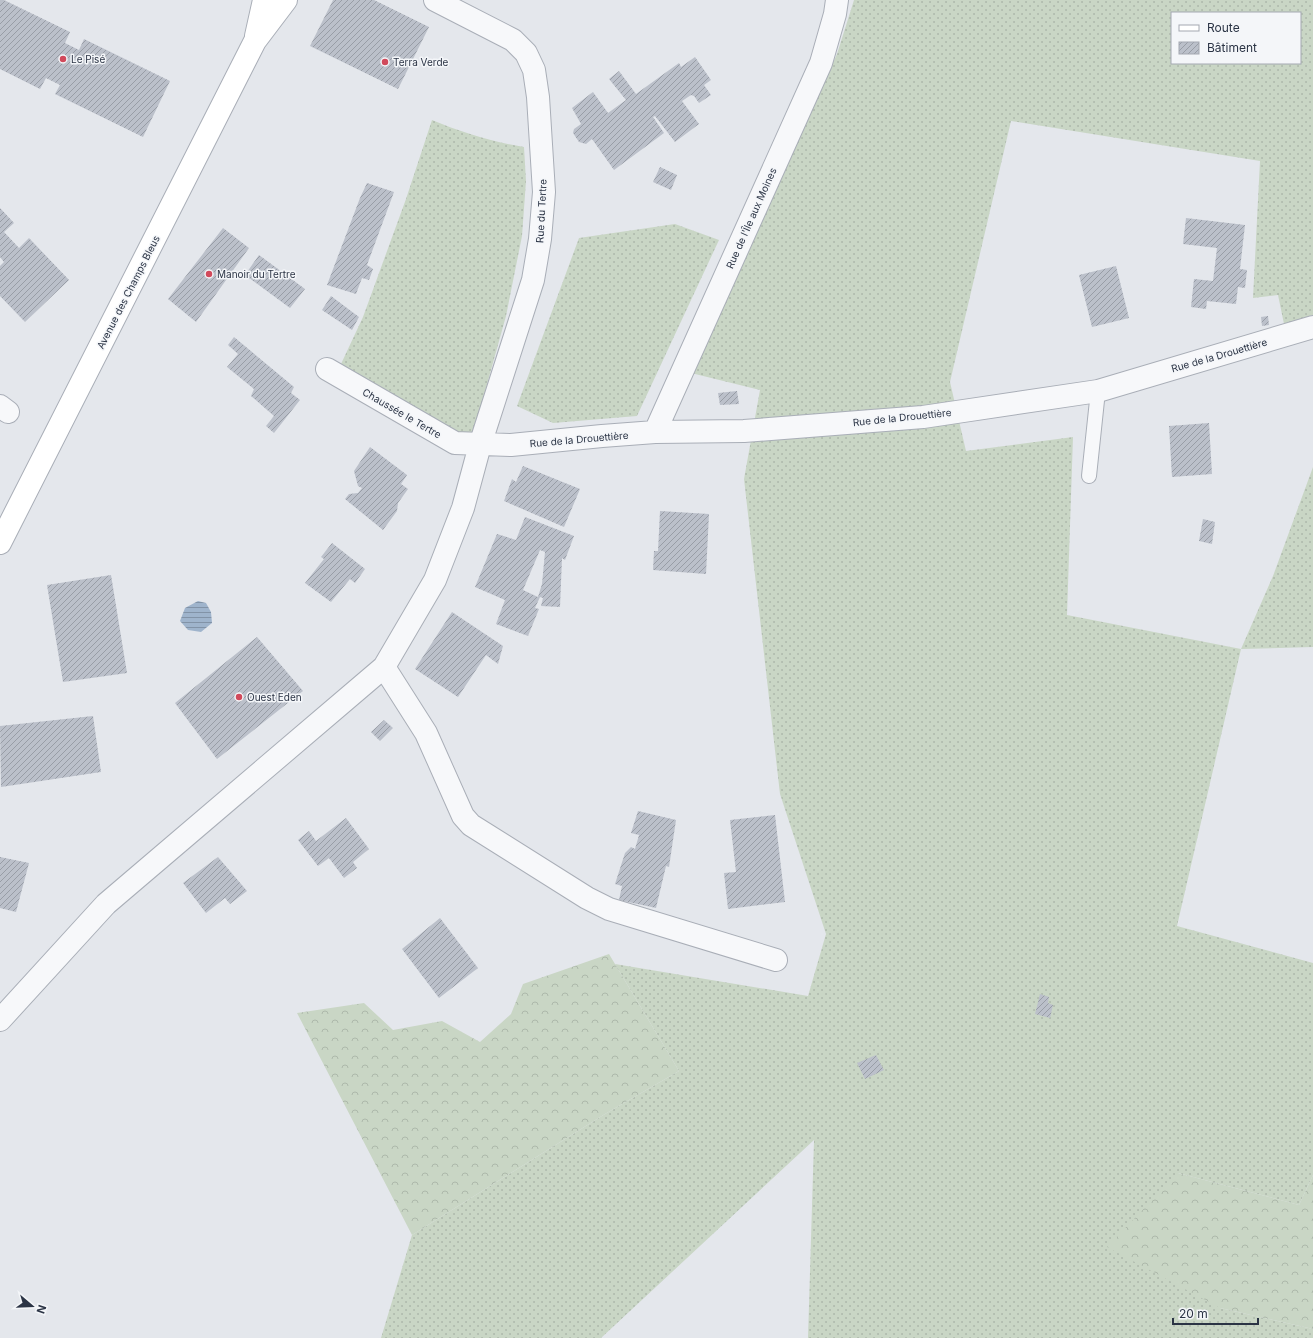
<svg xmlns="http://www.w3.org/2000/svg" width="1313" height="1338" viewBox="0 0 1313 1338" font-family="Inter,sans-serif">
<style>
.grass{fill:url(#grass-dots);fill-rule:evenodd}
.forest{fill:url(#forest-crowns)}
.water{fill:url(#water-rules)}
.building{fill:url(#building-hatch);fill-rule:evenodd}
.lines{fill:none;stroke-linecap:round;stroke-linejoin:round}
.service-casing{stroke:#a9aeb7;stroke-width:16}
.minor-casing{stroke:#a9aeb7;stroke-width:24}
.secondary-casing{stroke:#a9aeb7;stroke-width:24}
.service{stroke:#f7f8fa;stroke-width:14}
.minor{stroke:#f7f8fa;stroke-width:22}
.secondary{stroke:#fff;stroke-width:22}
.poi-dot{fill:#d1495b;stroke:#f4f6f9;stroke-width:1.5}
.labels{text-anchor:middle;stroke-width:3;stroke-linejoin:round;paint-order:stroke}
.poi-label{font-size:10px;fill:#2b3445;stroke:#f4f6f9;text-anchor:start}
.street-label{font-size:10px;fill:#2b3445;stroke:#f4f6f9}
</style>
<defs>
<pattern id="grass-dots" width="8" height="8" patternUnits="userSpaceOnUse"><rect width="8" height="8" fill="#c9d6c5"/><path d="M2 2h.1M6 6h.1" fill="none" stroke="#adb8ab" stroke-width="1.8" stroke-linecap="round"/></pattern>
<pattern id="forest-crowns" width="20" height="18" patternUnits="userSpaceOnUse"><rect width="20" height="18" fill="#c9d6c5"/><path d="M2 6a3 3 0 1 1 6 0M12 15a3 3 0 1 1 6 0" fill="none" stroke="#adb8ab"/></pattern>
<pattern id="water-rules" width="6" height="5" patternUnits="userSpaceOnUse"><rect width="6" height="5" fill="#9fb4cc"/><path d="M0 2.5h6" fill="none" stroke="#8293a7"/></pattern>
<pattern id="building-hatch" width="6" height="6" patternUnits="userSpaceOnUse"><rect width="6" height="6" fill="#bbc0ca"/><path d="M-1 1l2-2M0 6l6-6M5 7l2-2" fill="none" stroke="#989da6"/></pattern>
</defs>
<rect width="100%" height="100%" fill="#e4e7ec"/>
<!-- grass -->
<path class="grass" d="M854,0H1313V315L1284,324L1278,295L1253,298L1260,161L1011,121L950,382L966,451L1073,437L1067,615L1241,649L1273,576L1313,467V647L1241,649L1177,926L1313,963V1175L1299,1205L1178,1173L1220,1308L1313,1329V1338H808L814,1140L601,1338H381L412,1235L605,1114L679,1071L615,964L808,996L826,934L780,794L744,479L760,390L691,373L837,54ZM1172,13H1300V63H1172Z
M432,120C461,132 492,142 524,147L526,181L522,236L506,316L474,431L463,435L341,364L363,317L406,199Z
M675,224L719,240L637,416L553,423L517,406L579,238Z"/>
<!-- forest -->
<path class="forest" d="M609,954L679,1071L605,1114L412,1235L297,1013L364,1003L393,1030L442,1021L480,1042L511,1014L523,984Z
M1178,1173L1299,1205L1313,1175V1329L1220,1308L1107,1247Z"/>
<!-- water -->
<path class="water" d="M198,601L206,603L211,612L212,623L201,632L188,630L180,621L185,608Z"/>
<!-- building -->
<path class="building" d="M0,0H4L70,32L65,43L79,50L84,39L170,81L143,137L55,94L60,85L46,78L40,89L0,69Z
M333,0H374L429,27L398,89L310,46Z
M695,57L711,80L704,85L711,95L699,103L694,96L691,95L682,101L699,124L675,142L655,116L653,117L664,133L614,170L592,139L586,144L579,142L573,133L574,129L581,124L572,108L593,92L608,113L626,100L609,79L619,71L636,94L679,63L681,67Z
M660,167L677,175L671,190L653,182Z
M367,183L394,192L367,265L373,269L369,280L362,278L356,294L327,285L360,198Z
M0,208L14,223L4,232L19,248L29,238L69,280L25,322L0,296V266L4,262L0,257Z
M1186,218L1245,225L1240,269L1247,270L1245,288L1238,287L1236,304L1207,301L1206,309L1191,307L1194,279L1213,281L1217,248L1183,244Z
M223,228L249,248L196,322L168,299Z
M259,255L305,289L290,308L245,275Z
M1116,266L1129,318L1092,327L1079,275Z
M331,296L359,317L352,330L322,310Z
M1268,316L1269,325L1262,326L1261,317Z
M234,337L294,387L291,393L300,400L274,433L266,426L274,416L251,396L254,389L227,367L238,354L228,345Z
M737,391L739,404L720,405L718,393Z
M1209,423L1212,474L1172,477L1169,426Z
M370,447L407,475L401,484L408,489L398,503L397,511L383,530L345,499L349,494L358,493L362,488L358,486L354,471Z
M523,466L580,489L564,527L504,501L512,479L516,482Z
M660,511L709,514L706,574L653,570L654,551H658Z
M525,517L574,536L565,560L562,558L560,607L541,606L543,598L540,597L535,608L539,609L528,636L496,624L505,600L475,587L497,534L516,540ZM540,550L545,552L542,584L538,597L523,590Z
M1203,519L1215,522L1212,544L1199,541Z
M332,543L365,569L355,583L350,579L331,602L305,583L324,559L321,557Z
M111,575L127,673L63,682L47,585Z
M452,612L503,646L498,664L486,655L458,697L415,669Z
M257,637L303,691L217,759L175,703Z
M93,716L101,772L1,787L0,726Z
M384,720L393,728L380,741L371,732Z
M638,811L676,820L669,867L666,866L656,908L619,900L622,886L615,884L625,853L631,847L635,849L639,835L631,833Z
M775,815L785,902L728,909L724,873L736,872L730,820Z
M346,818L369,849L353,862L357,868L344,878L329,858L318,866L298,840L309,831L316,841Z
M0,857L29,863L16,912L0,908Z
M218,857L247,891L230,904L225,898L206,913L183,883Z
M440,918L478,968L439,998L402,949Z
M1040,994L1049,997L1048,1003L1053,1005L1050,1018L1035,1014Z
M876,1055L884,1070L865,1079L857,1063Z"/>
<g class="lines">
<defs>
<path id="service" d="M1089,476L1098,391"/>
<path id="minor" d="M327,369L455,443L511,445L602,436L655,432L744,431L923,417L1098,391L1313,327
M0,406L8,412
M655,432L821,63L835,14L837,0
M384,667L426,733L463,816L471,825L587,898L609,909L776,960
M0,1020L106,904L384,667L435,580L463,508L480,445L533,280L540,239L544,192L538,97L534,70L526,53L513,40L435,0"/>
<path id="secondary" d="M256,36L264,0
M0,543L255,41L286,0"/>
</defs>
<!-- service casing -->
<use href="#service" class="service-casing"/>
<!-- minor casing -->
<use href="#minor" class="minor-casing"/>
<!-- secondary casing -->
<use href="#secondary" class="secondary-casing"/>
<!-- service -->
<use href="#service" class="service"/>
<!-- minor -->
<use href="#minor" class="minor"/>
<!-- secondary -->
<use href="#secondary" class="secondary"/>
</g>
<!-- markers -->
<g class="poi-dot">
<circle cx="63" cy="59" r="4"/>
<circle cx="385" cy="62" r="4"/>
<circle cx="209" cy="274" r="4"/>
<circle cx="239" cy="697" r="4"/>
</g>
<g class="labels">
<!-- poi labels -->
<g class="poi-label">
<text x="71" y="63">Le Pisé</text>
<text x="393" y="66">Terra Verde</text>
<text x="217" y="278">Manoir du Tertre</text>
<text x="247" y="701">Ouest Eden</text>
</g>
<!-- street labels -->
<g class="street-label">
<text transform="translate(541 211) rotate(-87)" y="4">Rue du Tertre</text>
<text transform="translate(751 218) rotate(-66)" y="4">Rue de l'Île aux Moines</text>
<text transform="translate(128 292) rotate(-63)" y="4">Avenue des Champs Bleus</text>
<text transform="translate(1219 355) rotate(-16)" y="4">Rue de la Drouettière</text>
<text transform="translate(402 413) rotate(30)" y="4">Chaussée le Tertre</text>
<text transform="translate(902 417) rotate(-6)" y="4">Rue de la Drouettière</text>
<text transform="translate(579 439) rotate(-5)" y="4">Rue de la Drouettière</text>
</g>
</g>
<!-- legend -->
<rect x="1171" y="12" width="130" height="52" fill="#f4f6f9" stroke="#a4a8b1"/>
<rect x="1179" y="25" width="20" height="6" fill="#ffffff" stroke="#a4a8b1"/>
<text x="1207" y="32" font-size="12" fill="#2b3445">Route</text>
<rect x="1179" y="42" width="20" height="12" fill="url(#building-hatch)" stroke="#a4a8b1"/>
<text x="1207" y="52" font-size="12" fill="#2b3445">Bâtiment</text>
<!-- north arrow -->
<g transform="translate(32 1306) rotate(109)" stroke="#f4f6f9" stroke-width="3" paint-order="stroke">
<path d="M0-3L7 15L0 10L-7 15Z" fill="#2b3445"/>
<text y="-6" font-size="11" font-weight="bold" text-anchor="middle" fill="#2b3445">N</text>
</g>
<!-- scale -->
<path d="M1173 1318v6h85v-6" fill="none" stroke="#2b3445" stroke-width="2"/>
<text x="1179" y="1318" font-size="12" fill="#2b3445" stroke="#f4f6f9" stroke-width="3" paint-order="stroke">20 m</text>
</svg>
